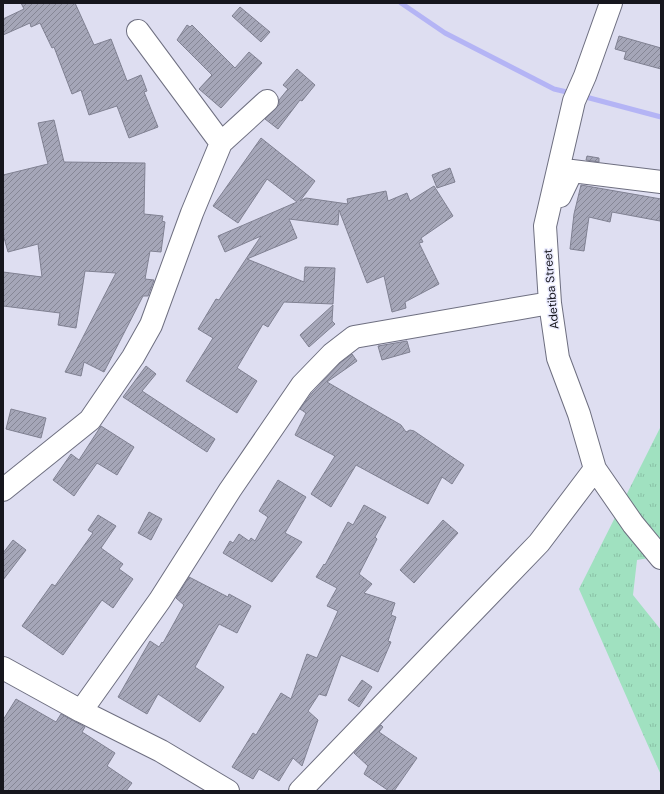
<svg xmlns="http://www.w3.org/2000/svg" width="664" height="794" viewBox="0 0 664 794" font-family="'DM Sans',sans-serif">
<style>
.grass{fill:url(#grass-tufts)}
.lines{fill:none;stroke-linecap:round;stroke-linejoin:round}
.stream{stroke:#b4b4f5;stroke-width:5}
.building{fill:url(#building-hatch);stroke:#808192}
.minor-casing{stroke:#6e6f80;stroke-width:24}
.minor{stroke:#fff;stroke-width:22}
.labels{text-anchor:middle;stroke-width:3;stroke-linejoin:round;paint-order:stroke}
.street-label{font-size:12px;fill:#16161d;stroke:#ebecff}
</style>
<defs>
<pattern id="grass-tufts" width="24" height="20" patternUnits="userSpaceOnUse"><rect width="24" height="20" fill="#a0e1c0"/><path d="M3 7l-1-3M5 7V3M7 7l1-3M15 17l-1-3M17 17v-4M19 17l1-3" fill="none" stroke="#89c0a5"/></pattern>
<pattern id="building-hatch" width="6" height="6" patternUnits="userSpaceOnUse"><rect width="6" height="6" fill="#a5a6b8"/><path d="M-1 1l2-2M0 6l6-6M5 7l2-2" fill="none" stroke="#858695"/></pattern>
</defs>
<rect width="100%" height="100%" fill="#dedef1"/>
<!-- grass -->
<path class="grass" d="M661,426V556L637,560L633,595L661,630V775L579,589Z"/>
<g class="lines">
<!-- stream -->
<path class="stream" d="M401,3L445,33L554,89L571,93
M582,96L661,117"/>
</g>
<!-- building -->
<path class="building" d="M21,3H75L94,45L111,39L127,81L141,75L147,91L144,92L158,127L129,138L117,106L89,115L81,90L72,94L54,47L52,48L40,23L31,27L30,23L3,35V19L24,9Z
M240,7L270,32L261,42L232,16Z
M187,25L190,27L192,25L235,68L249,52L262,63L221,108L199,89L212,75L177,40Z
M619,36L661,48V69L624,59L626,52L615,49Z
M297,69L315,85L302,101L300,100L278,129L265,119L279,105V100L288,89L283,85Z
M54,120L64,162L145,163L144,214L163,216L162,221L165,222L161,252L150,251L145,279L154,280L148,296H143L104,372L84,362L81,376L65,372L116,273L85,271L76,328L58,325L60,313L3,306V272L42,277L38,244L8,252L3,234V175L48,164L38,123Z
M261,138L315,181L300,201L306,198L348,204L347,199L386,191L388,201L407,193L410,201L434,186L453,216L421,238L423,242L419,243L439,284L405,302L406,308L392,312L384,276L367,283L339,210L338,225L289,219L297,238L247,259L304,282L305,267L335,268L333,304L284,302L268,327L263,324L237,368L257,381L237,413L186,381L213,338L198,329L216,299L219,300L261,236L225,252L218,236L297,202L267,179L238,223L213,206Z
M587,156L599,158V162L586,160Z
M450,168L455,182L437,188L432,175Z
M581,185L661,199L660,221L612,212L610,222L589,217L584,251L570,249L574,214Z
M333,305L332,321L335,324L309,347L300,335Z
M407,341L410,352L382,360L378,346Z
M352,354L357,361L327,382L401,425L406,432L410,430L414,431L464,465L452,484L442,477L428,504L356,465L331,507L311,494L335,456L295,435L306,413L300,409L312,393L340,363Z
M146,366L156,374L142,391L215,439L207,452L123,397Z
M11,409L46,418L41,438L6,429Z
M101,426L134,447L117,475L97,463L74,496L53,480L71,454L79,460Z
M278,480L306,497L285,533L302,542L272,582L223,553L230,541L233,543L239,534L249,541L251,538L255,541L268,517L259,511Z
M364,505L386,517L375,537L377,539L359,574L372,584L364,593L395,603L391,615L396,617L388,641L391,642L378,672L341,655L326,696L319,694L308,711L318,720L302,766L293,758L279,781L259,769L253,779L232,767L253,733L256,735L281,693L291,699L307,654L317,658L338,611L327,606L337,588L316,577L324,564L325,565L348,522L353,525Z
M149,512L162,519L151,540L138,533Z
M98,515L116,526L101,548L123,564L119,569L133,579L113,608L102,600L63,655L22,626L52,584L55,586L93,533L88,530Z
M443,520L458,533L414,583L400,570Z
M13,540L26,550L3,580V553Z
M189,577L228,597L229,594L251,606L237,633L219,624L195,667L224,687L200,722L158,694L147,714L118,697L150,641L159,647L162,642L163,643L184,605L176,598Z
M362,680L372,687L359,707L348,700Z
M16,699L56,722L61,714L85,727L82,732L115,753L107,766L132,783L126,791H3V720Z
M381,725L383,727L379,732L417,758L394,791H389L364,774L368,766L354,753Z"/>
<g class="lines">
<defs>
<path id="minor" d="M611,3L585,76L574,101L545,226L550,303L558,358L579,414L595,469L633,524L661,558
M138,31L221,143
M560,196L572,171L661,182
M3,490L90,420L133,357L151,325L192,213L221,143L267,101
M3,668L81,711L161,751L228,791
M81,711L160,600L230,490L302,385L332,354L354,337L550,303
M300,791L539,543L595,469"/>
</defs>
<!-- minor casing -->
<use href="#minor" class="minor-casing"/>
<!-- minor -->
<use href="#minor" class="minor"/>
</g>
<g class="labels">
<!-- street labels -->
<g class="street-label">
<text transform="translate(551 289) rotate(-95)" y="4">Adetiba Street</text>
</g>
</g>
<!-- border -->
<rect width="664" height="794" fill="none" stroke="#16161d" stroke-width="8"/>
</svg>
